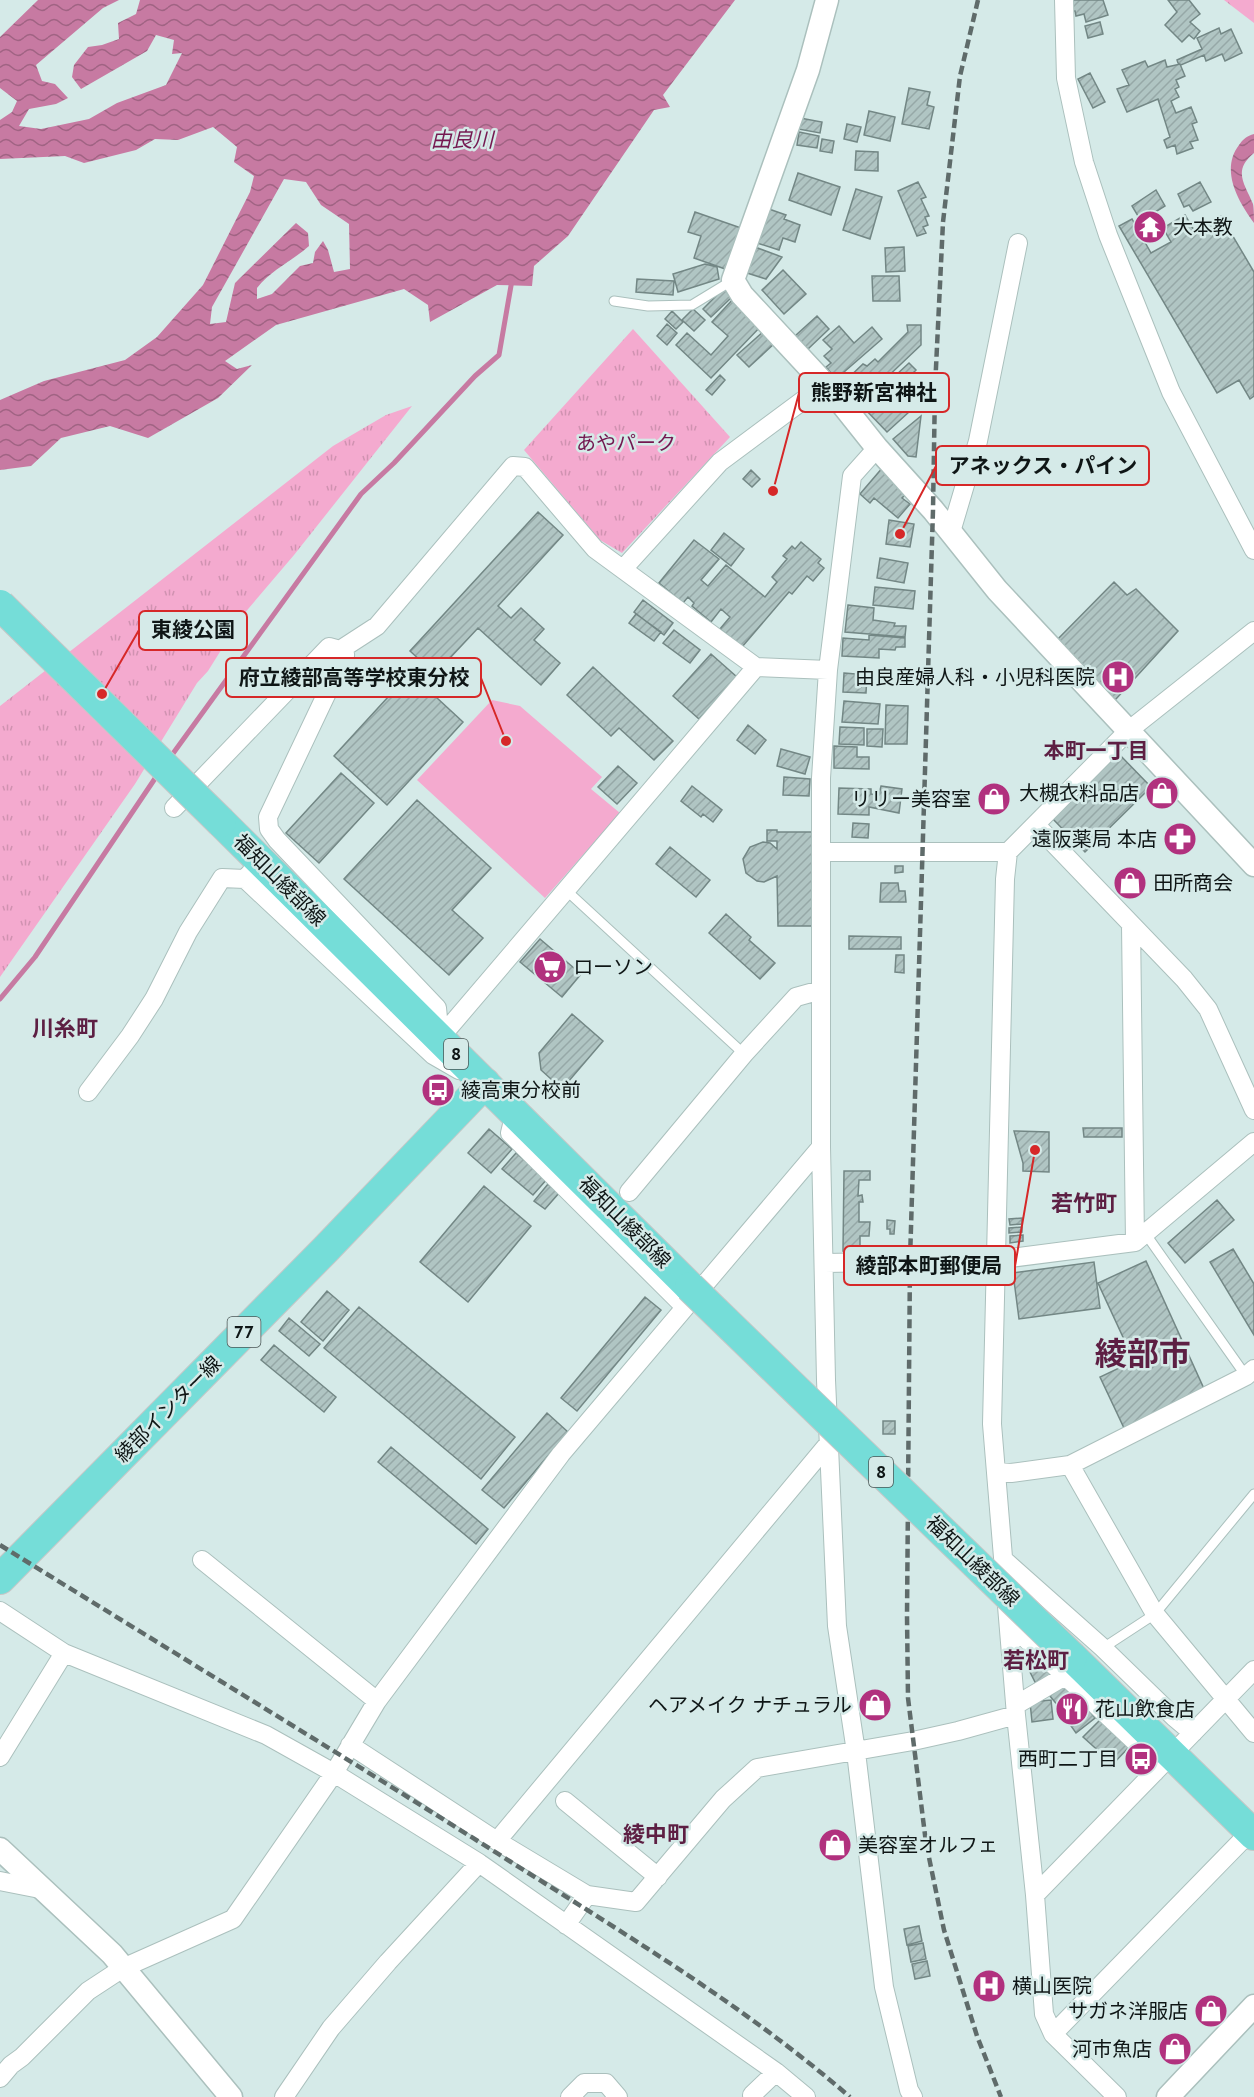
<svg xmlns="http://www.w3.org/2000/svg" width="1254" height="2097" viewBox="0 0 1254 2097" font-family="'PT Sans','Noto Sans JP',sans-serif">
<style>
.green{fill:#f4aacf}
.forest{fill:url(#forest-firs)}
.park{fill:url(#park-tufts)}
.water{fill:url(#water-waves);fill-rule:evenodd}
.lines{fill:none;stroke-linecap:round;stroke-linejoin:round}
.stream{stroke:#c77aa2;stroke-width:5}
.building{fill:url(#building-hatch);stroke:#738785;stroke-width:1.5}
.service-casing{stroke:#abc0bd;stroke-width:11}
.minor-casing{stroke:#abc0bd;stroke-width:20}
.tertiary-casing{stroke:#abc0bd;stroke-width:25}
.primary-casing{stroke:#c5c7c7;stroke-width:32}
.service{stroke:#fff;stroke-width:9}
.minor{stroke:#fff;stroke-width:18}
.tertiary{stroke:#fff;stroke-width:22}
.primary{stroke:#75ddd8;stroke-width:30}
.rail{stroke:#5f6b6a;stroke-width:4.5;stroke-dasharray:9 4.5;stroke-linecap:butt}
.primary-bridge-casing{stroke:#c5c7c7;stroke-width:32;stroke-linecap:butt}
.primary-bridge{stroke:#75ddd8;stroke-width:30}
.labels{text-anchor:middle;stroke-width:5;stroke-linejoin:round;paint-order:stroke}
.shield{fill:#d5eae8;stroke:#4a5655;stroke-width:1.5}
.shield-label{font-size:18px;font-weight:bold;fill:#0f1616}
.poi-label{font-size:20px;fill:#0f1616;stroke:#d5eae8;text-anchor:end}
.park-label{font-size:20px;fill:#731750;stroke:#d5eae8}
.street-label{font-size:20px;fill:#0f1616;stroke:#d5eae8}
.water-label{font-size:21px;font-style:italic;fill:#751951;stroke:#d5eae8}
.neighbourhood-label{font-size:21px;font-weight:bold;fill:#5d1f43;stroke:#d5eae8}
.quarter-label{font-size:22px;font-weight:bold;fill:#5d1f43;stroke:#d5eae8}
.town-label{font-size:32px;font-weight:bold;fill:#5d1f43;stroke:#d5eae8}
.leader{fill:none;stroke:#d62828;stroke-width:2}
.callout-dot{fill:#d62828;stroke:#d5eae8;stroke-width:2}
.callout{fill:#d5eae8;stroke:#d62828;stroke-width:2}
.callout-label{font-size:21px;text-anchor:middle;font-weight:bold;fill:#0f1616}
</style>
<defs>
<pattern id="forest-firs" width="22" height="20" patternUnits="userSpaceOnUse" patternTransform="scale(1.5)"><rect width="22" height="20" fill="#f4aacf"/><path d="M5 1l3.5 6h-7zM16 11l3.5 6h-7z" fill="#d092b1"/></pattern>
<pattern id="park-tufts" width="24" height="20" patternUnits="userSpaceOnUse" patternTransform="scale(1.5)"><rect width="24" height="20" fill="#f4aacf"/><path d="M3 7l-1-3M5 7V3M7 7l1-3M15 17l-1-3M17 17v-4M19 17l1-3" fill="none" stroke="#d092b1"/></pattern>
<pattern id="water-waves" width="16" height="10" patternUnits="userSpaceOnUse" patternTransform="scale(1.5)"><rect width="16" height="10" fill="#c77aa2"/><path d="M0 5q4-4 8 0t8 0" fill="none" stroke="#a06383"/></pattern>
<pattern id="building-hatch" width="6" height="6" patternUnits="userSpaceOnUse" patternTransform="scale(1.5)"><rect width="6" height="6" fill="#b0c5c3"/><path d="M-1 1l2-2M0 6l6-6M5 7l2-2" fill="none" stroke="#96a8a7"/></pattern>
</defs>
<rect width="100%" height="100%" fill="#d5eae8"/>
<!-- green -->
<path class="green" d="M492,700L520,706L602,777L591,789L620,813L545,898L417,780Z"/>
<!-- forest -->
<path class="forest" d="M1224,0H1254V23Z"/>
<!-- park -->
<path class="park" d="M633,329L730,437L622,553L600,540L524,450Z
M412,406L294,555L243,615L208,671L197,683L135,784L0,977V706L333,446L386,415Z"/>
<!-- water -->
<path class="water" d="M38,0H119L103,8L36,65L42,81L55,84L68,98L56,104L29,109L19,126L41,129L89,119L117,103L166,85L182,53L172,54L174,40L156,35L147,51L81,89L72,77L74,65L88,47L102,45L119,39L118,23L136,14L140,0H735L663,95L670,107L654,110L568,236L534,266L532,286L497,285L430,322L428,305L404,289L276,325L225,361L237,369L252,365L218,398L148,438L110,426L61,438L31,466L0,470V400L44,381L125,360L157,337L203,285L250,192L254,176L234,162L237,147L213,127L178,140L155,139L136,150L84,163L65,156L0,159V120L12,112L17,101L0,88V37ZM284,179L306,182L321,205L349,224L350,269L334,272L328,250L323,241L315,252L313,263L300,266L272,294L257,299V288C271,270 292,261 309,246L308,233L296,223L235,283L226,322L210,324L212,307Z
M1254,134V153C1232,171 1245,184 1253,204C1254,209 1254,218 1254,223C1238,201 1220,170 1239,145C1243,139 1247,136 1254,134Z"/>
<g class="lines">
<!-- stream -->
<path class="stream" d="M169,759L361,494L394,463L475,376L499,355L512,280
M0,999L35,957L158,774"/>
</g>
<!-- building -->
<path class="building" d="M1069,0H1103L1108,15L1086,22L1084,14L1076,16L1075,11H1072Z
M1168,0H1189L1200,14L1190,22L1200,31L1194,39L1189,35L1182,42L1165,25L1177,12Z
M1100,22L1103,34L1088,38L1085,26Z
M1219,28L1221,34L1231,29L1242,53L1225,61L1222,54L1206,61L1204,55L1181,65L1178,63L1177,60L1202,49L1197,38Z
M1165,60L1167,67L1180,64L1185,76L1176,80L1179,87L1175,89L1179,97L1171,101L1176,113L1191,107L1197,122L1192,124L1198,140L1190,142L1193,148L1177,154L1175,145L1167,148L1164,140L1170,137L1158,99L1127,112L1117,89L1129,85L1122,70L1145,61L1148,67Z
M1090,73L1105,102L1093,108L1078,79Z
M909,88L930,92L927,105L934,107L929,129L902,124Z
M869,111L895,117L890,141L864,135Z
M800,118L822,122L820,133L798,129Z
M847,124L861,127L857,142L844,139Z
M799,132L819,136L817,148L797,145Z
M822,139L834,141L832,153L820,151Z
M856,151L878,152V171L855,170Z
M798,173L840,187L831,215L789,200Z
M918,182L926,197L921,199L929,216L925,217L928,225L923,227L926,233L917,236L898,191Z
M1200,182L1211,202L1193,211L1189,205L1184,207L1178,194Z
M856,189L882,197L870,239L843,230Z
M1156,190L1165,206L1141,221L1132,206Z
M766,208L786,215L784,219L800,225L795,242L783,238L779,250L754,242Z
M695,212L741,228L728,270L694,258L701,236L688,232Z
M1185,215L1195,232L1221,216L1254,272V396L1250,399L1239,380L1217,393L1119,226L1132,219L1151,253L1171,242L1163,228Z
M755,247L782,257L766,279L747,273Z
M904,247L905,271L886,272L885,248Z
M705,264L717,267L719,279L678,292L673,274Z
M783,270L806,294L784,314L762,290Z
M872,276H899L900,301H873Z
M637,279L674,281L673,295L636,292Z
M724,288L732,297L711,317L703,309Z
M734,298L763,324L711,378L676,345L687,333L711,355L728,336L712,322Z
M693,309L705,320L694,331L682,320Z
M672,311L683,322L676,329L665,319Z
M817,316L829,329L808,349L795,336Z
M667,324L677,333L667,345L657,336Z
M907,325H921V345L860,403L842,384L863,364L867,366L875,359L878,362L908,332Z
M839,326L854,343L872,327L882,339L836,379L826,367L831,363L824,356L832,349L823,340Z
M765,330L776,342L749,367L737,355Z
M909,363L916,370L903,383L896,375Z
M720,375L725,380L712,395L706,390Z
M885,386L901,403L913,394L920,402L887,432L863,407Z
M921,416L916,457L908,456L893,439Z
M884,466L907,493L902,498L910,504L898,518L874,498L870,503L860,494Z
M751,470L760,479L752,487L743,479Z
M538,512L563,535L498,606L511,618L521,608L544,629L534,640L560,663L541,685L478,628L435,674L410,651Z
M889,520L914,524L910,547L886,544Z
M724,533L744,549L731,566L711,550Z
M694,540L719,559L701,580L708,586L726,565L765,597L777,582L772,577L787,559L783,556L792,546L795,549L801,542L821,559L818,563L824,568L813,581L807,576L792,594L789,592L742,647L720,629L730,617L721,609L711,622L692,606L694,603L688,597L683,603L659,583Z
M880,558L908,563L904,583L877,578Z
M1114,582L1127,595L1136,589L1178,631L1116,699L1103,697L1052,645Z
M875,587L915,591L913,609L873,605Z
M643,600L673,623L664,635L634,612Z
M848,605L874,608L873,620L895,623L894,626H906L905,637L845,632Z
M636,614L661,632L654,641L629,623Z
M674,630L700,650L690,663L663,643Z
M869,635L905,638V647H896L895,650L879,649V658L842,656L843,638L869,640Z
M711,654L737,677L699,719L673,696Z
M593,667L673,741L654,760L619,728L611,736L567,695Z
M410,673L463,722L387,805L334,756Z
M844,673L867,675L866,693L843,692Z
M844,701L880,704L878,724L842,722Z
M886,705L908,706L907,744H885Z
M748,725L766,740L755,754L737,740Z
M840,727L864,728V745L839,744Z
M867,729H883L882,747L867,746Z
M834,746L857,747V757H869V769L834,768Z
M781,749L810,757L805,774L777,766Z
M1117,752L1151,787L1085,852L1051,817Z
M618,766L637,783L617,804L598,787Z
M341,773L374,803L319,863L286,833Z
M784,777L810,779L809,796L783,795Z
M692,786L722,810L713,822L703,814L701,817L681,801Z
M881,786L902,789L899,813L869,807V815L838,814L839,788L871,789V794L879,795Z
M417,800L491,868L452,910L483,938L449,975L344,879Z
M853,823L869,824L868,838L852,837Z
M767,830H777V832H812L813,926H778L777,876L764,882L757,881L746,873L743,859L750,847L763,842L770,843L777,849V841H767Z
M670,847L710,880L696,897L656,864Z
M895,866H903V872L895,873Z
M881,883H898L899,891H905L906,902H880Z
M726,914L751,937L749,940L775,963L760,979L709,933Z
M849,936L901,937V949H849Z
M540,939L581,974L562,997L520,962Z
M896,955H904V973L895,972Z
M572,1014L603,1041L562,1089L541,1070L539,1053Z
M1083,1128H1122V1137H1084Z
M489,1129L512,1149L491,1173L468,1153Z
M1014,1131L1049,1132V1172L1023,1171V1163Z
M516,1153L547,1179L533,1195L502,1169Z
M844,1171H870V1180H859L858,1196L862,1195L863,1202H859V1222H870L869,1236H860V1252L843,1251Z
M548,1184L559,1193L545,1209L534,1201Z
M484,1186L531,1226L468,1302L420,1262Z
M1217,1200L1234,1220L1185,1263L1168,1243Z
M1022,1218V1224L1010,1225L1009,1219Z
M887,1220L895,1221L894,1234H890V1229H887Z
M1022,1227V1232L1009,1233V1228Z
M1023,1235V1241L1010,1243V1236Z
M1233,1249L1254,1284V1335L1210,1262Z
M1146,1261L1205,1391L1124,1428L1100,1377L1134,1361L1098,1283Z
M1094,1262L1100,1308L1019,1319L1013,1273Z
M327,1291L349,1310L323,1341L301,1322Z
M645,1297L661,1310L577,1411L561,1398Z
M359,1307L515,1437L481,1479L324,1348Z
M289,1318L320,1344L309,1356L279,1331Z
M274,1345L336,1397L324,1412L261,1360Z
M547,1413L568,1432L504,1508L482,1490Z
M883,1421H895V1434H883Z
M391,1447L488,1529L476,1544L378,1462Z
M1042,1657L1051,1677L1036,1684L1026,1664Z
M1063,1685L1073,1696L1059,1707L1050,1696Z
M1078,1695L1095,1718L1076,1733L1059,1709Z
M1051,1700L1053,1719L1032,1722L1030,1702Z
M1101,1719L1130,1746L1113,1764L1083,1737Z
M919,1926L922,1941L907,1945L904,1929Z
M923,1943L926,1959L911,1962L908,1946Z
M927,1961L930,1976L915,1979L912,1964Z"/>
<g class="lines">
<defs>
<path id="service" d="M614,301L648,306L692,305L733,280
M567,891L744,1054
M1145,1233L1246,1376
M1103,1648L1155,1614L1254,1494"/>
<path id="minor" d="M1064,0L1066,78L1084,162L1108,235L1171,392L1254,550
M951,532L978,441L1018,243
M623,569L720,462L825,384
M340,650L377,626L513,466L525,467L595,549L756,667L828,670L852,476L877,448
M828,670L821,778V1147L826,1380L837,1626L856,1752L884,1987L909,2090L913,2097
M174,808L329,647L340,650L345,655L268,817L269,829L277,840L437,1008L440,1038
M1036,825L1184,979L1208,1009L1254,1110
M821,852H1008
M253,870L245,879L433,1055L459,1070
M1131,925L1135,1242
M440,1038L756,667
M88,1092L130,1036L154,999L188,932L222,878L245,879
M515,1112L510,1133L685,1307
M629,1192L744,1054L796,997L821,990
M825,1263L995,1260L1135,1242L1254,1142
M1070,1465L1155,1614L1254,1733
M997,1472L1011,1473L1070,1465L1246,1376L1254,1369
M202,1560L377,1701
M1004,1560L1103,1648L1174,1717L1193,1733
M0,1611L64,1653L266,1735L334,1773L479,1863L776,2072L806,2097
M1009,1623L1146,1752L1155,1772
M1016,1705L1065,1676
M350,1745L497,1841L587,1895
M0,1757L64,1653
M565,1801L658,1877
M497,1841L829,1443
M0,1881L45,1890
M1035,1895L1254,1670
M566,1925L587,1895L636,1902L723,1799L757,1768L913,1741L958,1731L1016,1715
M1053,2034L1254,1828
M0,2078L11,2065L22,2057L88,1991L123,1968L233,1919L334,1773L377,1701L561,1454L821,1147
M284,2097L331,2028L388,1962L479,1863
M570,2097L584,2083H606L618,2097
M754,2097L752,2095L776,2072
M1117,2097L1053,2034L1044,2014L1035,1895L1016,1715L992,1424L1005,879L1008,852L1128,731L1254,631"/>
<path id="tertiary" d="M827,0L808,70L733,280L742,295L834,394L877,448L933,510L997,590L1254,865
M0,1849L112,1954L231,2097
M1168,2097L1254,2006"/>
<path id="primary" d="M221,822L690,1287
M0,1579L326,1249L485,1083
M1072,1657L1254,1835"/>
</defs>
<!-- service casing -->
<use href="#service" class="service-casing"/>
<!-- minor casing -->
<use href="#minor" class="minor-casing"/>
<!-- tertiary casing -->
<use href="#tertiary" class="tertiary-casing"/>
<!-- primary casing -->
<use href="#primary" class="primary-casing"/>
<!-- service -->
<use href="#service" class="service"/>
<!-- minor -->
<use href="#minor" class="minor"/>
<!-- tertiary -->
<use href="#tertiary" class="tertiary"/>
<!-- primary -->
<use href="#primary" class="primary"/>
<!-- rail -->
<path class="rail" d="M978,0L960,76L943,222L935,388L933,510L910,1260L907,1616L908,1698L926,1843L944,1930L977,2036L1001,2097
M0,1545C171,1651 342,1755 511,1862C628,1936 746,2007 850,2097"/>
<defs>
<path id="primary-bridge" d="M0,605L221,822
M690,1287L1072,1657"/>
</defs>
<!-- primary-bridge casing -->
<use href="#primary-bridge" class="primary-bridge-casing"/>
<!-- primary-bridge -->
<use href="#primary-bridge" class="primary-bridge"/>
</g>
<!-- icons -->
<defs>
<symbol id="temple-disc" viewBox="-11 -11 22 22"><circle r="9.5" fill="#b1317e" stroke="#d5eae8"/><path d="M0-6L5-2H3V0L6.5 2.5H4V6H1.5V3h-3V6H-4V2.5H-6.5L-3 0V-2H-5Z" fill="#fff"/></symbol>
<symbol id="hospital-disc" viewBox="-11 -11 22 22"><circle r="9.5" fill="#b1317e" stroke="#d5eae8"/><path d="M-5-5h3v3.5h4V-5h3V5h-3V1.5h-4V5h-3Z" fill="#fff"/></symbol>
<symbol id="shop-disc" viewBox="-11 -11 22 22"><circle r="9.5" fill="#b1317e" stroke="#d5eae8"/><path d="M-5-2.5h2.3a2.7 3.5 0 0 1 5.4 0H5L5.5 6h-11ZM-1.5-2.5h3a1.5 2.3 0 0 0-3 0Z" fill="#fff"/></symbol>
<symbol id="pharmacy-disc" viewBox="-11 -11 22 22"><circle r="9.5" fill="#b1317e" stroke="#d5eae8"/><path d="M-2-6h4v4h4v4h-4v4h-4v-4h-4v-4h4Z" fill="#fff"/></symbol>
<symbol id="supermarket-disc" viewBox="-11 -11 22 22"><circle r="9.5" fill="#b1317e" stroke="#d5eae8"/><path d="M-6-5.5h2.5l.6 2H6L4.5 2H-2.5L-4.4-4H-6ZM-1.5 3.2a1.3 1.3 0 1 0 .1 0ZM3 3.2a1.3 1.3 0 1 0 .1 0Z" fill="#fff"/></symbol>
<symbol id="bus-disc" viewBox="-11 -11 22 22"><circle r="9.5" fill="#b1317e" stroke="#d5eae8"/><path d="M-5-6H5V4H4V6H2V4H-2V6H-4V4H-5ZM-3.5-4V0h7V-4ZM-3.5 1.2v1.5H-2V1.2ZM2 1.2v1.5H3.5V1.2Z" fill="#fff"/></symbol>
<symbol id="restaurant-disc" viewBox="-11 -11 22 22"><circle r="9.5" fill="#b1317e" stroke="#d5eae8"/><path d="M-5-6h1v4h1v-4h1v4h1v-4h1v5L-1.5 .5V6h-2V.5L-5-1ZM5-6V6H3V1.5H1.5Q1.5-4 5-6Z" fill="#fff"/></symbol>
</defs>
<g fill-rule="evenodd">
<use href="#temple-disc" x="1131" y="208" width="38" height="38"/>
<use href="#hospital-disc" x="1099" y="658" width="38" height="38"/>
<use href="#shop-disc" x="1143" y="774" width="38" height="38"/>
<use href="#shop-disc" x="975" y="780" width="38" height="38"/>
<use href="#pharmacy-disc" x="1161" y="820" width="38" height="38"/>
<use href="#shop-disc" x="1111" y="864" width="38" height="38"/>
<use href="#supermarket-disc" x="531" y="948" width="38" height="38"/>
<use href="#bus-disc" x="419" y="1071" width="38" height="38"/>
<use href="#shop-disc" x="856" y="1686" width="38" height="38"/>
<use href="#restaurant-disc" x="1053" y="1690" width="38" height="38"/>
<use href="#bus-disc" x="1122" y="1740" width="38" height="38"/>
<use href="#shop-disc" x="816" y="1826" width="38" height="38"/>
<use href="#hospital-disc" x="970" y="1967" width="38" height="38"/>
<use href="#shop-disc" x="1192" y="1992" width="38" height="38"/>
<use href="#shop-disc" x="1156" y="2030" width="38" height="38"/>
</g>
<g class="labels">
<!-- shield labels -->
<g class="shield">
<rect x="444" y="1039" width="24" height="30" rx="4.5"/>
<rect x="227.5" y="1317" width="33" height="30" rx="4.5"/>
<rect x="869" y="1457" width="24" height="30" rx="4.5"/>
</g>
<g class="shield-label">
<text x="456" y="1060">8</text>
<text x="244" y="1338">77</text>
<text x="881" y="1478">8</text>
</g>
<!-- poi labels -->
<g class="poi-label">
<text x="1173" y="234" text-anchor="start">大本教</text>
<text x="1095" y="684">由良産婦人科・小児科医院</text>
<text x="1139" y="800">大槻衣料品店</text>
<text x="971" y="806">リリー美容室</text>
<text x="1157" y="846">遠阪薬局 本店</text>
<text x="1153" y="890" text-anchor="start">田所商会</text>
<text x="573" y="974" text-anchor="start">ローソン</text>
<text x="461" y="1097" text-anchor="start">綾高東分校前</text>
<text x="852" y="1712">ヘアメイク ナチュラル</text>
<text x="1095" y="1716" text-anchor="start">花山飲食店</text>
<text x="1118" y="1766">西町二丁目</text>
<text x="858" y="1852" text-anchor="start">美容室オルフェ</text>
<text x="1012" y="1993" text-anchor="start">横山医院</text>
<text x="1188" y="2018">サガネ洋服店</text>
<text x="1152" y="2056">河市魚店</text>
</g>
<!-- park labels -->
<g class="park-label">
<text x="626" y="450">あやパーク</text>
</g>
<!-- street labels -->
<g class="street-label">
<text transform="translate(280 880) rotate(45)" y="7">福知山綾部線</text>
<text transform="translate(625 1222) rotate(45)" y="7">福知山綾部線</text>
<text transform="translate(168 1409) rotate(-45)" y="7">綾部インター線</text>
<text transform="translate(973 1561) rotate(44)" y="7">福知山綾部線</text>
</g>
<!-- water labels -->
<g class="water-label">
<text x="462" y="147">由良川</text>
</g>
<!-- neighbourhood labels -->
<g class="neighbourhood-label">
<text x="1096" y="758">本町一丁目</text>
</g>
<!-- quarter labels -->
<g class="quarter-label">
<text x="65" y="1036">川糸町</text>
<text x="1084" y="1211">若竹町</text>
<text x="1036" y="1668">若松町</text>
<text x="656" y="1842">綾中町</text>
</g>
<!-- town labels -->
<g class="town-label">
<text x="1143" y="1365">綾部市</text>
</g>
</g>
<!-- callouts -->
<path class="leader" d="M773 491L799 393M900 534L936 466M102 694L139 630M506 741L481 678M1035 1150L1015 1266"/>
<g class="callout-dot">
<circle cx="773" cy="491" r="6"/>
<circle cx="900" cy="534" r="6"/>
<circle cx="102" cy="694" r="6"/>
<circle cx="506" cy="741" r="6"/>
<circle cx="1035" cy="1150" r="6"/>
</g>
<g class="callout">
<rect x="799" y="373" width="150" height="39" rx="6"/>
<rect x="936" y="446" width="213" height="39" rx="6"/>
<rect x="139" y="611" width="108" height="39" rx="6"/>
<rect x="226" y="658" width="255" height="39" rx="6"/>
<rect x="844" y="1246" width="171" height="39" rx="6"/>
</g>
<g class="callout-label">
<text x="874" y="400">熊野新宮神社</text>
<text x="1043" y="473">アネックス・パイン</text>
<text x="193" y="637">東綾公園</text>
<text x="354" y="685">府立綾部高等学校東分校</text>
<text x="929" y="1273">綾部本町郵便局</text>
</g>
</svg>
